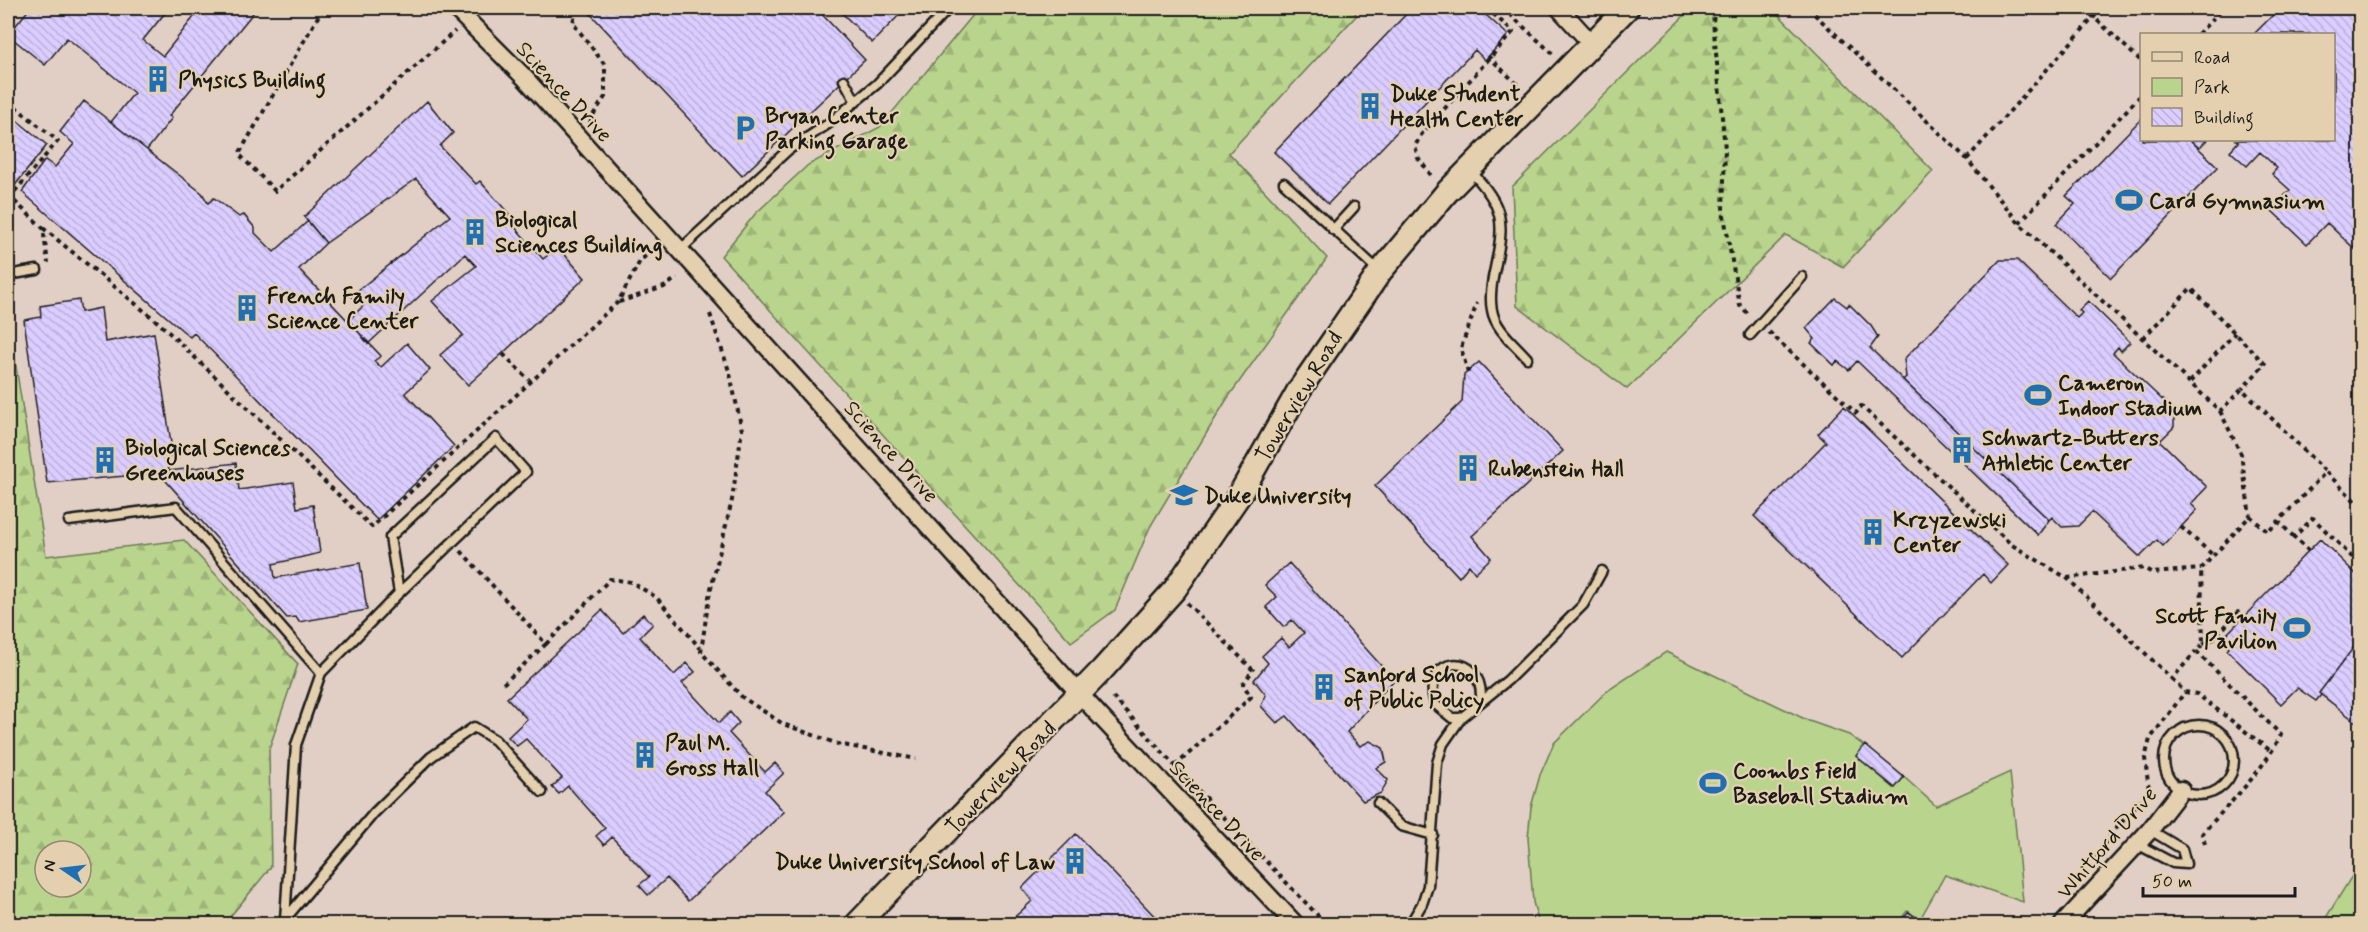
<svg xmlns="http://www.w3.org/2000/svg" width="2368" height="932" viewBox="0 0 2368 932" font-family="Mynerve,sans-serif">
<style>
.built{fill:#e1cfc6;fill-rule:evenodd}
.green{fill:#b9d48c;stroke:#6a7854;stroke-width:1.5}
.forest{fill:url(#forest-firs);stroke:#6a7854;stroke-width:1.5;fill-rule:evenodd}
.building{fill:url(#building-back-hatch);stroke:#1c1c1c;stroke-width:1.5}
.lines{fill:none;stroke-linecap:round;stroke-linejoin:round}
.lane-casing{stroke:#1c1c1c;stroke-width:13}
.street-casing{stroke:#1c1c1c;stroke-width:21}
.secondary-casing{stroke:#1c1c1c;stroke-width:27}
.path{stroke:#1c1c1c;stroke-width:4;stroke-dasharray:4.5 4.5;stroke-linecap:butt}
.lane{stroke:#e4d0ae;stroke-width:8}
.street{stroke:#e4d0ae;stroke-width:16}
.secondary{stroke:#e4d0ae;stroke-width:22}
.path-bridge{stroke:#1c1c1c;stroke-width:4;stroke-dasharray:4.5 4.5;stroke-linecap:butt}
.labels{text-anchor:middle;stroke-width:4.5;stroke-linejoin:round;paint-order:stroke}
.poi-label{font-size:22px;font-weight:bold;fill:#1c1c1c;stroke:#e4d0ae;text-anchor:start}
.street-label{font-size:22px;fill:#1c1c1c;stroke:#e4d0ae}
</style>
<defs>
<pattern id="forest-firs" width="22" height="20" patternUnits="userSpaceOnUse" patternTransform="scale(1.5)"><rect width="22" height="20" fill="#b9d48c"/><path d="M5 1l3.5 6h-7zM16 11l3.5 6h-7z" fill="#9eb578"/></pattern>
<pattern id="building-back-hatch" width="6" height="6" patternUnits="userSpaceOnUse" patternTransform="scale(1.5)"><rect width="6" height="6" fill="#dbcdff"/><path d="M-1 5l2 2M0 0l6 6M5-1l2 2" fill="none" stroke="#bbafda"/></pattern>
</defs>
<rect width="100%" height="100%" fill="#e4d0ae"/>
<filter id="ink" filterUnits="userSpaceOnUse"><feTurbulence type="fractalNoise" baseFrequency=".0167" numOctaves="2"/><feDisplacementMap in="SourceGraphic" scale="12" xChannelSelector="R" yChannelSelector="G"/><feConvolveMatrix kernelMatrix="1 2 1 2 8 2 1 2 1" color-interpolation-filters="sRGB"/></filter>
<g filter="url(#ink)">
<!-- built -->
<path class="built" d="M8,8H2360V924H8ZM2142,34H2334V140H2142ZM45,851H81V887H45Z"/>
<!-- green -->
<path class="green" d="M1666,652L1809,721L1849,735L1863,745L1856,756L1894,788L1904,777L1936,806L2010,772L2023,902L1945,875L1920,919L1907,911L1897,924H1539L1533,902L1528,838L1531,807L1540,775L1554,743L1607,691Z
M2360,863V924H2322Z"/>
<!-- forest -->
<path class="forest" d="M979,8H1350L1357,15L1229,153L1327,258L1227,399L1150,527L1115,610L1071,642L721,256L756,213L808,165L880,127Z
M1692,8H1772L1933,171L1843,267L1786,235L1627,389L1517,306L1512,187Z
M8,316L46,556L184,540L298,664L269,749L271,867L224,924H8ZM45,851H81V887H45Z"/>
<!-- building -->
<path class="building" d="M30,8H169L143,40L163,56L201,8H257L169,116L172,118L147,150L111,122L134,93L67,38L45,65L8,35Z
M589,8H816L865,60L742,176L587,10Z
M837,8H906L872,43Z
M1412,8H1478L1508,35L1485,60L1475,50L1328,204L1274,152Z
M2280,8H2360V254L2327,223L2307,244L2271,210L2290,190L2272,174L2277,168L2260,152L2247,166L2230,151L2238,142L2236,140H2334V34H2254Z
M84,101L202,193L208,203L214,198L239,217L244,215L255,228V233L274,252L308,221L326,243L299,269L381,356L374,361L381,367L407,343L430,370L405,393L454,446L377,520L194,333L190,337L22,192L45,160L55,167L74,144L60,132Z
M427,101L453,133L440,146L476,184L480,181L509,214L506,217L543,259L558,247L585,278L468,385L440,355L463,335L432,301L476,266L465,254L368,344L349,320L364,305L351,296L450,216L416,179L326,243L304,217Z
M8,113L47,145L8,194Z
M2142,118V140H2190L2218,167L2111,278L2056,224L2075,204L2066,196Z
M2190,140H2207L2199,148Z
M2000,260H2017L2077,318L2082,313L2079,310L2088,301L2130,342L2121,351L2118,347L2113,353L2174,411V427L2160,441L2207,487L2191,504L2197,510L2163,546L2157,540L2140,557L2092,512L2078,526L2062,527L2052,517L2049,520L1903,380L1906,377L1904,359Z
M1835,298L1847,307L1849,304L1871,326L1878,337L1870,348L2049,520L2038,535L1857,361L1849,370L1837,361L1834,365L1811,343L1815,339L1806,328Z
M79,300L81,312L101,308L105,342L154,333L173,456L166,457L169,471L236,463L239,490L293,482L297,508L313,505L320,553L273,564L275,578L360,563L367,610L299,622L296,617L287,618L159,473L47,483L24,320L41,317L40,306Z
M1479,362L1563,451L1472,536L1491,558L1475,573L1469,565L1459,577L1375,486L1462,402L1464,375Z
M1844,406L2008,565L1991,583L1983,574L1902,658L1754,516L1826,442L1818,434Z
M2320,539L2360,578V639L2319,693L2321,695L2316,701L2297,688L2281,704L2227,650L2229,648L2221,640Z
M1289,563L1394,680L1347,732L1360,746L1370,741L1383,748L1386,762L1376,768L1388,780L1381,793L1363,801L1287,716L1277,723L1261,706L1266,695L1254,680L1268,663L1262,656L1281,638L1289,647L1304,633L1292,620L1284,627L1266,607L1277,597L1265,585Z
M602,610L623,633L643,614L653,624L640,637L674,675L687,663L695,672L682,683L719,723L730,712L739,723L729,733L765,772L775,763L784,773L765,791L784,812L688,901L667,878L648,895L639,885L649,877L612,837L604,845L596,836L605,828L568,786L559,794L552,787L562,778L526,739L517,746L508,737L527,719L507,698Z
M2360,639V725L2319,693Z
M1865,745L1904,777L1895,788L1856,756Z
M1076,834L1162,924H1007L1032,901L1022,888Z
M1909,912L1919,921L1916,924H1898Z"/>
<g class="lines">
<defs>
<path id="lane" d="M844,80L856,102
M1471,171C1504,208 1505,220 1495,268C1492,281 1489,296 1492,310C1495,329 1515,344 1527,358
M1284,183L1380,272
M1333,230L1354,207
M680,250L788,150L828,124L877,84L949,8
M8,275L37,270
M1750,335L1802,277
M69,521L176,507L321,673
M1461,718H1452L1435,704C1420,655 1483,649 1481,699
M2164 760a35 35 0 1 1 70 0a35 35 0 1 1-70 0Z
M1378,803L1401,826L1433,835
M2137,844L2173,863L2186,864L2182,849L2150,830
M285,920L296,745L321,673L399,593L526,472L496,438L390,537L399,593
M281,924L374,813L431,757L474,727L495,740L542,792
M1410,924L1422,904L1428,886L1437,763L1443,744L1461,718L1508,680L1583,605L1602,571"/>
<path id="street" d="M455,8L524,77L1097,713L1295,924
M1559,8L1591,43
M2063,924L2150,830L2181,790"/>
<path id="secondary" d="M857,924L1102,670L1175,589L1240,494L1299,390L1380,272L1447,192L1627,8"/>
</defs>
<!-- lane casing -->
<use href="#lane" class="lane-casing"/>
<!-- street casing -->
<use href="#street" class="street-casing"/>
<!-- secondary casing -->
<use href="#secondary" class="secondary-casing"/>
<!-- path -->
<path class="path" d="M323,8L239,154L275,191L455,31
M576,8L573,23L605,65V97L593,115L590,123
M1503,8L1553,54
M1715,8L1713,21L1725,149L1723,210L1740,306L1750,315
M1808,8L1967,159L2019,223L2220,411L2242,389L2326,472
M2084,8L2142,62
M2198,34L2223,8
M8,101L58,141L10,197L43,228L48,263
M1967,159L2102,8
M1431,175L1418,158L1415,146L1421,135L1513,32L1487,8
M2019,223L2142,94
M43,228L159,323L372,527L618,302L640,261L652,250
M619,302L664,287L677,278
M710,314L730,374L742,430L732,500L709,597L701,652L742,697L783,724L838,744L916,759
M1769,332L1856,413L1861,406L2012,545L2067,578L2172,679L2196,651
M2143,338L2191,288L2265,364L2242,389
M503,354L531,382
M1468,373L1461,348L1477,303
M2190,382L2235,333
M2220,411L2241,454L2250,516
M2278,521L2294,537
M2181,527L2214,556
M461,551L546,644L503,684
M2309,551L2294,537L2313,518L2360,565
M2067,578L2144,568L2152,573L2201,569
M546,644L610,579L631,582L656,597L700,648
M2203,644L2214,639L2238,612L2244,617
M2172,679L2185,692L2197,694L2272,752
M1113,697L1175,766L1326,924
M1175,766L1251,697L1243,684L1253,670L1187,603
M2205,844L2202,834C2231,801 2261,774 2281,735L2196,651L2203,644L2201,569L2250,516L2268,532L2326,472L2360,506
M2096,860L2107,839L2149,791L2145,758L2150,739L2185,692
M2038,924L2046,916"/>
<!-- lane -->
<use href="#lane" class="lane"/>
<!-- street -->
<use href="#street" class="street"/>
<!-- secondary -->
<use href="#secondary" class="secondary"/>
<!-- path-bridge -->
<path class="path-bridge" d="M1488,56L1520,87"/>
</g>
</g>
<!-- icons -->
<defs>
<symbol id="building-bare" viewBox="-9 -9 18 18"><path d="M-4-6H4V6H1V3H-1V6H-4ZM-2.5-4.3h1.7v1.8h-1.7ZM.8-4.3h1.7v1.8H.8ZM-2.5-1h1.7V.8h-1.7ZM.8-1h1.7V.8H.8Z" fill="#1f6fb2" stroke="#e4d0ae" stroke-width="2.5" paint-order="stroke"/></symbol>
<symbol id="parking-bare" viewBox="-9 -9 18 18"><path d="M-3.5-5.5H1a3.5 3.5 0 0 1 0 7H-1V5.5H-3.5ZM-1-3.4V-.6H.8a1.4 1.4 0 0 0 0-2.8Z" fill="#1f6fb2" stroke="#e4d0ae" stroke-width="2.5" paint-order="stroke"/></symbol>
<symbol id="stadium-bare" viewBox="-9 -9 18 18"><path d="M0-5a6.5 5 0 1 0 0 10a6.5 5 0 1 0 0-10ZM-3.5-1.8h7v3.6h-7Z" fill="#1f6fb2" stroke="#e4d0ae" stroke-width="2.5" paint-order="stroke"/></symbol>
<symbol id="university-bare" viewBox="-9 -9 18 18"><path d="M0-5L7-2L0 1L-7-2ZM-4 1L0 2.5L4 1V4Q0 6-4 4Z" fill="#1f6fb2" stroke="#e4d0ae" stroke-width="2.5" paint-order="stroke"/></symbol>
</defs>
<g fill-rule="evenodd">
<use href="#building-bare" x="139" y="60" width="38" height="38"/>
<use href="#building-bare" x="1351" y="87" width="38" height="38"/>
<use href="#parking-bare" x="726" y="109" width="38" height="38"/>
<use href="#stadium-bare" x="2110" y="181" width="38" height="38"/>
<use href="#building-bare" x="456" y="213" width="38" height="38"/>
<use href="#building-bare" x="228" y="289" width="38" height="38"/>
<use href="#stadium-bare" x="2019" y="376" width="38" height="38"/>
<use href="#building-bare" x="1943" y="431" width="38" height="38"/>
<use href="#building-bare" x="86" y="441" width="38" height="38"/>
<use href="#building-bare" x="1449" y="449" width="38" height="38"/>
<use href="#university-bare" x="1165" y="476" width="38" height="38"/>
<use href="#building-bare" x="1854" y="513" width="38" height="38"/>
<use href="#stadium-bare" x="2278" y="609" width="38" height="38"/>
<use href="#building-bare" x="1305" y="668" width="38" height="38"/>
<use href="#building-bare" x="626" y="736" width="38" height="38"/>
<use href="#stadium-bare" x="1694" y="764" width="38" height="38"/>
<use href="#building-bare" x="1056" y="842" width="38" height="38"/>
</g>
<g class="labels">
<!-- poi labels -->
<g class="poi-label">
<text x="178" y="87">Physics Building</text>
<text x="1390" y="101">Duke Student<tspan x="1390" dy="25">Health Center</tspan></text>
<text x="765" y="123">Bryan Center<tspan x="765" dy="25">Parking Garage</tspan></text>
<text x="2149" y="208">Card Gymnasium</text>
<text x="495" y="227">Biological<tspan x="495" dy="25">Sciences Building</tspan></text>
<text x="267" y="303">French Family<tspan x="267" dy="25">Science Center</tspan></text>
<text x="2058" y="390">Cameron<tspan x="2058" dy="25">Indoor Stadium</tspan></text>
<text x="1982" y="445">Schwartz-Butters<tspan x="1982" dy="25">Athletic Center</tspan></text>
<text x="125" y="455">Biological Sciences<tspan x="125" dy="25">Greenhouses</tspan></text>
<text x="1488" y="476">Rubenstein Hall</text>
<text x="1204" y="503">Duke University</text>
<text x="1893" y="527">Krzyzewski<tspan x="1893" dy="25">Center</tspan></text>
<text x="2277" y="623" text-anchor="end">Scott Family<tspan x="2277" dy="25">Pavilion</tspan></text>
<text x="1344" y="682">Sanford School<tspan x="1344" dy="25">of Public Policy</tspan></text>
<text x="665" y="750">Paul M.<tspan x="665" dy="25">Gross Hall</tspan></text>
<text x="1733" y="778">Coombs Field<tspan x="1733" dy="25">Baseball Stadium</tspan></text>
<text x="1055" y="869" text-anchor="end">Duke University School of Law</text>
</g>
<!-- street labels -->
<g class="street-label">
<text transform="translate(565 91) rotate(47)" y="8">Science Drive</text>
<text transform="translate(1298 396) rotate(-59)" y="8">Towerview Road</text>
<text transform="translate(892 451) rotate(48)" y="8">Science Drive</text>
<text transform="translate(1000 777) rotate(-46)" y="8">Towerview Road</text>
<text transform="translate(1218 810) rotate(47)" y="8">Science Drive</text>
<text transform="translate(2106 842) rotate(-49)" y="8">Whitford Drive</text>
</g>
</g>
<!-- margin -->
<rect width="2368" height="932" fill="none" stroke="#e4d0ae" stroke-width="30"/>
<rect x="15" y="15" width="2338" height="902" fill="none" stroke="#1c1c1c" stroke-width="2" filter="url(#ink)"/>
<!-- legend -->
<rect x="2140" y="33" width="195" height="108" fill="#e4d0ae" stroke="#948874" stroke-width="1.5"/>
<rect x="2152" y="52" width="30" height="9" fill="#e4d0ae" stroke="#948874" stroke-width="1.5"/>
<text x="2194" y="63" font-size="18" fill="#1c1c1c">Road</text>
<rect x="2152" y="78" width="30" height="18" fill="#b9d48c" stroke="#948874" stroke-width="1.5"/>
<text x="2194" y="93" font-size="18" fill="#1c1c1c">Park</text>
<rect x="2152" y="108" width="30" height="18" fill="url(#building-back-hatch)" stroke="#948874" stroke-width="1.5"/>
<text x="2194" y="123" font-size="18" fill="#1c1c1c">Building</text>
<!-- north arrow -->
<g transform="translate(63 869) rotate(284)"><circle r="28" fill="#e4d0ae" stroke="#948874" stroke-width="1.5"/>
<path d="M0-4.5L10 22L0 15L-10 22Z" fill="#1f6fb2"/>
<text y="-9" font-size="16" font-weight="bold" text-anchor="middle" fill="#1c1c1c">N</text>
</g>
<!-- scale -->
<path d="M2143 887v9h152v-9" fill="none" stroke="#1c1c1c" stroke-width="3"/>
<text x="2152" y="887" font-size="18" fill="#1c1c1c" stroke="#e4d0ae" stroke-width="4.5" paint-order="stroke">50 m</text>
</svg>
